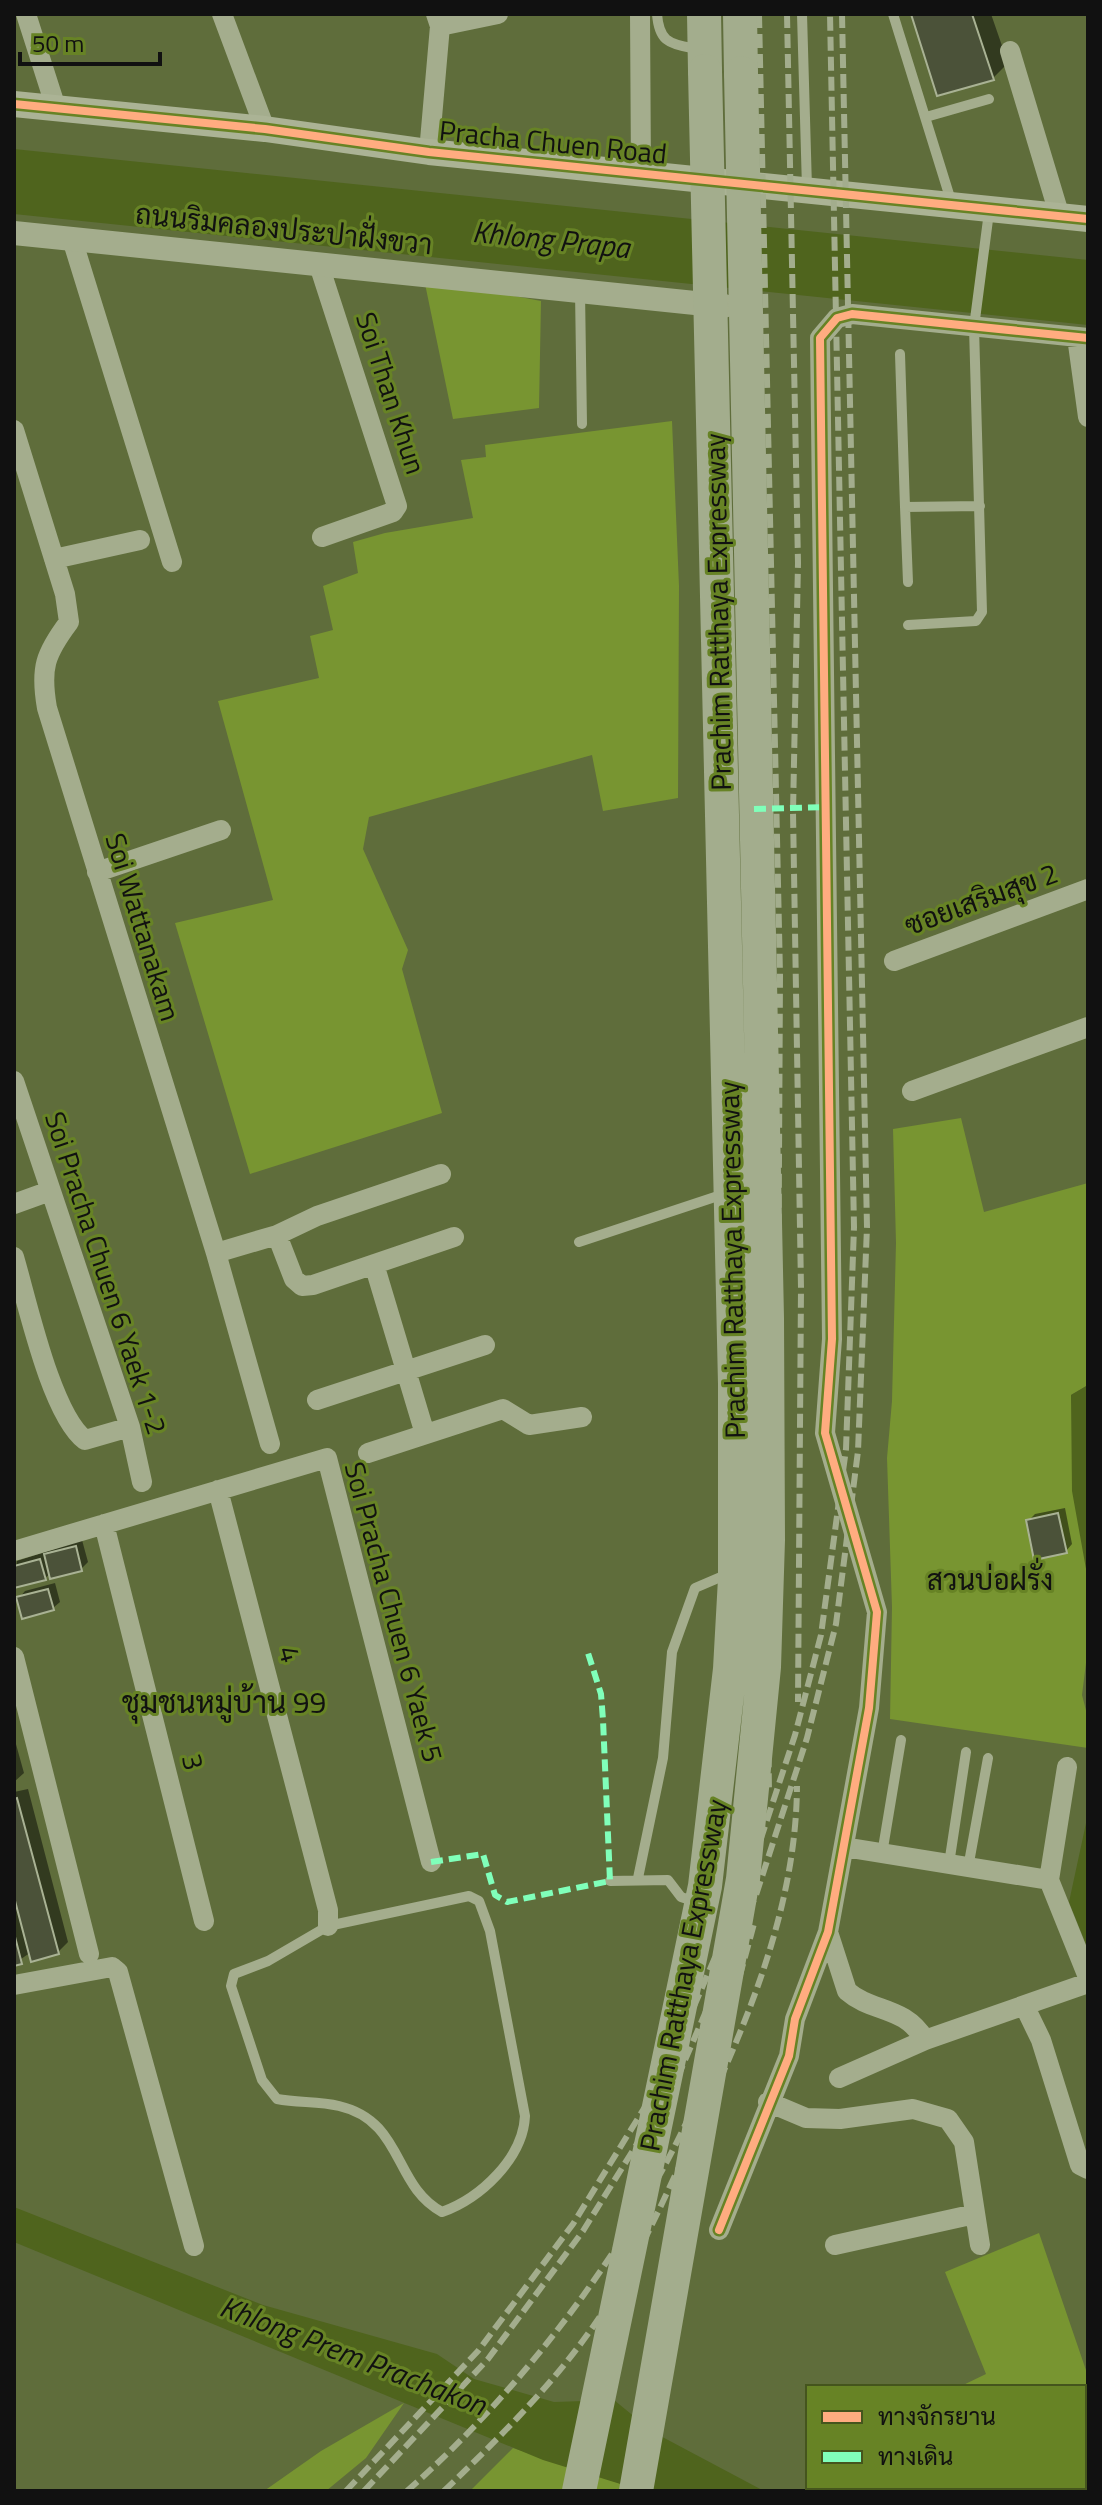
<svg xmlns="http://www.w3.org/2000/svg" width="1102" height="2505" viewBox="0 0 1102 2505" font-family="'Titillium Web',Sarabun,sans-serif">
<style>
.green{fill:#789531}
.water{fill:#4f641d}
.shadow{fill:#0007}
.building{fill:#4b5239;stroke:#a9b294;stroke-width:2}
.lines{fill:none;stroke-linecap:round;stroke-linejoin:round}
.service{stroke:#a4ad8d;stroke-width:10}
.minor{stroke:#a4ad8d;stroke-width:20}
.tertiary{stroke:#a4ad8d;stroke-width:24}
.secondary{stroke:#abb395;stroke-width:26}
.motorway{stroke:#a3ad8d;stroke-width:34}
.rail{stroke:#a3ad8d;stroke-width:6;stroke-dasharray:14 6;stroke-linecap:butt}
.motorway-bridge{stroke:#a3ad8d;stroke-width:34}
.quiet{stroke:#80ffba;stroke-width:6;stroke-dasharray:12 6;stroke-linecap:butt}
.cycleway-casing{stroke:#678325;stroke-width:13}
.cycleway{stroke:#ffac80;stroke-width:8}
.labels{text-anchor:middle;stroke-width:6;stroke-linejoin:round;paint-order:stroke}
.street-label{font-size:28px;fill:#111;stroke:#678325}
.park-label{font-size:28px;fill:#111;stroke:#678325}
.water-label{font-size:30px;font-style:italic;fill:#111;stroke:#678325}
.neighbourhood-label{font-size:30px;fill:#111;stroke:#678325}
</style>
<rect width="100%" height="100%" fill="#5f6d3b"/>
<!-- green -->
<path class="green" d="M424,279L541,301L539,408L453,419Z
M672,421L679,586L678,798L603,811L592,755L369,817L363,849L408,950L402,969L442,1113L250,1174L175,923L273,900L218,701L319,678L310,636L333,630L323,586L358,573L353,542L385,533L473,518L461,460L486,457L485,445Z
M961,1118L984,1212L1088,1183V1385L1071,1395L1088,1580V1647L1082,1695L1088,1718V1748L890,1719L892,1607L887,1458L892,1401L896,1243L893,1129Z
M1039,2233L1088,2376V2491H861V2487H1084V2387H959L986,2374L945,2272Z
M404,2403L366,2458L326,2491H264L321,2451Z
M513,2448L643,2491H470Z"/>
<!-- water -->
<path class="water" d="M14,149L1088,260V325L14,214Z
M1088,1385V1580L1072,1491L1071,1395Z
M1088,1814V1949L1069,1902Z
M14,2207L263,2305L437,2354L474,2379L554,2402L614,2400L653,2432L764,2491H643L543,2460L14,2242Z"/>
<!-- shadow -->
<path class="shadow" d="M913,14H991L1008,63L993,78L938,93Z
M1065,1508L1072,1544L1066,1551L1028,1521L1035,1514Z
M82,1540L88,1562L81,1569L51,1573L45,1578L14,1581L17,1561Z
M55,1583L60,1602L53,1608L19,1598L25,1591Z
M14,1737L24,1773L14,1782Z
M28,1789L68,1942L58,1952H31L14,1964V1792Z"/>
<!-- building -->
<path class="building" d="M911,14H972L994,80L937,96Z
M1058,1513L1067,1553L1034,1560L1026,1520Z
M76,1546L82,1571L50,1579L44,1554Z
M40,1559L46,1580L14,1588V1566Z
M48,1589L54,1610L22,1619L16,1597Z
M17,1798L59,1954L31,1962L14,1897V1799Z
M14,1933L22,1964L14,1966Z"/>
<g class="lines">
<!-- service -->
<path class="service" d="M657,14C659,40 668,44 692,48
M802,14L807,188
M893,14L952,204
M926,117L989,99
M580,292L582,424
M900,354L905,507L980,506
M905,507L908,582
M908,625L976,621L982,612L974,327L989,212
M579,1242L724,1194
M882,1854L901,1740
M949,1864L966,1752
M968,1868L988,1758
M638,1878L663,1758L672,1652L695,1588L730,1573
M610,1881L668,1880L681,1897L696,1902
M469,1896L479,1901L490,1931L525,2116C523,2158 481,2198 442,2212C393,2186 404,2121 339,2106C319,2101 298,2103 277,2099L262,2080L231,1986L234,1974L268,1961L328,1926Z"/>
<!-- minor -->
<path class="minor" d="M26,14L56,108
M222,14L265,129
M640,14L641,174
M440,26L498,14
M1010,51L1060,217
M429,152L440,26L436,14
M72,239L172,562
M319,265L397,506L393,512L322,537
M1077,337L1088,417
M14,430L65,594L69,622C45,654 40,668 47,708L216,1253L270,1444
M54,559L140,540
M97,872L221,830
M894,961L1088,889
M14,1081L130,1427L142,1482
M912,1091L1088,1027
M14,1204L50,1191
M277,1235L317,1216L441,1174
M216,1253L277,1235L294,1279L302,1286L313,1285L454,1237
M14,1257C27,1301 51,1414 85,1440L130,1427
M374,1264L425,1434
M317,1400L485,1345
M368,1453L503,1409L529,1425L582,1417
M218,1490L328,1910V1926
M104,1524L204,1921
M14,1551L327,1458L431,1862
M14,1657L89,1954
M1067,1767L1049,1880L1088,1977
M844,1847L1049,1880
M828,1932L847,1991C872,2013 904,2005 925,2040
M14,1985L112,1967L118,1972L194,2246
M1025,2007L1041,2040L1080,2165L1088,2169
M839,2078L925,2040L1088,1983
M768,2102L806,2118L840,2119L913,2109L948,2119L964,2142L980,2245
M719,2230L789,2056L795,2019L828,1932L869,1708L877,1612L825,1433L832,1339L820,338L837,318L852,314L1088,338
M835,2245L975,2214"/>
<!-- tertiary -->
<path class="tertiary" d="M14,233L724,306"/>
<!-- secondary -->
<path class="secondary" d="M14,104L265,129L429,152L1088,219"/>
<!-- motorway -->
<path class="motorway" d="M704,14L705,71
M740,14L741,73"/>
<!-- rail -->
<path class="rail" d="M759,14L780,975L778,1344L766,1558L769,1793
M787,14L798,563L793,812L801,1288L798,1702
M346,2491L478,2351L573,2224L664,2076L744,1890L795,1735L821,1635L846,1449L854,1227L830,14
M364,2491L488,2359L583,2231L676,2081L756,1895L807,1738L836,1624L858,1451L867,1227L842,14
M407,2491C532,2381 651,2221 711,2065C729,2018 742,1968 755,1920
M444,2491C500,2437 558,2380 601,2315C633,2268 656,2216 680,2165C737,2046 796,1920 797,1786"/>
<!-- motorway-bridge -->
<path class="motorway-bridge" d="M579,2491L705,1886L730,1669L735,1579V1384L705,71
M636,2491L743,1879L764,1667L768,1540L767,1318L741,73"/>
<!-- quiet -->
<path class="quiet" d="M754,809L826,807
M431,1862L483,1854L495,1895L507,1902L610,1881L603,1720L601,1694L588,1653"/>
<defs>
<path id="cycleway" d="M14,104L265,129L429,152L1088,219
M719,2230L789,2056L795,2019L828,1932L869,1708L877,1612L825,1433L832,1339L820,338L837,318L852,314L1088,338"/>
</defs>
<!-- cycleway casing -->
<use href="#cycleway" class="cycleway-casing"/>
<!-- cycleway -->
<use href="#cycleway" class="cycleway"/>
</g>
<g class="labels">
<!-- street labels -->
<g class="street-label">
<text transform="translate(553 142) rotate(6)" y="10">Pracha Chuen Road</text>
<text transform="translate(284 229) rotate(6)" y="10">ถนนริมคลองประปาฝั่งขวา</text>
<text transform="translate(391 393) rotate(72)" y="10">Soi Than Khun</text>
<text transform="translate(718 612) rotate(-91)" y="10">Prachim Ratthaya Expressway</text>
<text transform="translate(981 899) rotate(-20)" y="10">ซอยเสริมสุข 2</text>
<text transform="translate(143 927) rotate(73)" y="10">Soi Wattanakam</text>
<text transform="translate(732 1260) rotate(-91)" y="10">Prachim Ratthaya Expressway</text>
<text transform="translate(106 1273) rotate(72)" y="10">Soi Pracha Chuen 6 Yaek 1-2</text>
<text transform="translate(394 1612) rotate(75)" y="10">Soi Pracha Chuen 6 Yaek 5</text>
<text transform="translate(290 1654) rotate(75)" y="10">4</text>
<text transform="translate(193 1762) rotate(76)" y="10">3</text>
<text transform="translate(683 1975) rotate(-79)" y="10">Prachim Ratthaya Expressway</text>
</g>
<!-- park labels -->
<g class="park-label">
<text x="990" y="1590">สวนบ่อฝรั่ง</text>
</g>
<!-- water labels -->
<g class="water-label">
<text transform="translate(551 240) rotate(6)" y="10">Khlong Prapa</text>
<text transform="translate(353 2356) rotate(21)" y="10">Khlong Prem Prachakon</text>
</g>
<!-- neighbourhood labels -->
<g class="neighbourhood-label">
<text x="224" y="1713">ชุมชนหมู่บ้าน 99</text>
</g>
</g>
<!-- border -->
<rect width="1102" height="2505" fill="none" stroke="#111111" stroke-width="32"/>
<!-- legend -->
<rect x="806" y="2385" width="280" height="104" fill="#678325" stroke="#45551d" stroke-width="2"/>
<rect x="822" y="2411" width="40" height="12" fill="#ffac80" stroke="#45551d" stroke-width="2"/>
<text x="878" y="2425" font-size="24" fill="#111111">ทางจักรยาน</text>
<rect x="822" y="2451" width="40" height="12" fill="#80ffba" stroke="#45551d" stroke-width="2"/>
<text x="878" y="2465" font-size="24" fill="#111111">ทางเดิน</text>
<!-- scale -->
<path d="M20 52v12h140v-12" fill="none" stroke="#111111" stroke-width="4"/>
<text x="32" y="52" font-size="24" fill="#111111" stroke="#678325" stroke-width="6" paint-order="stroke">50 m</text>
</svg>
